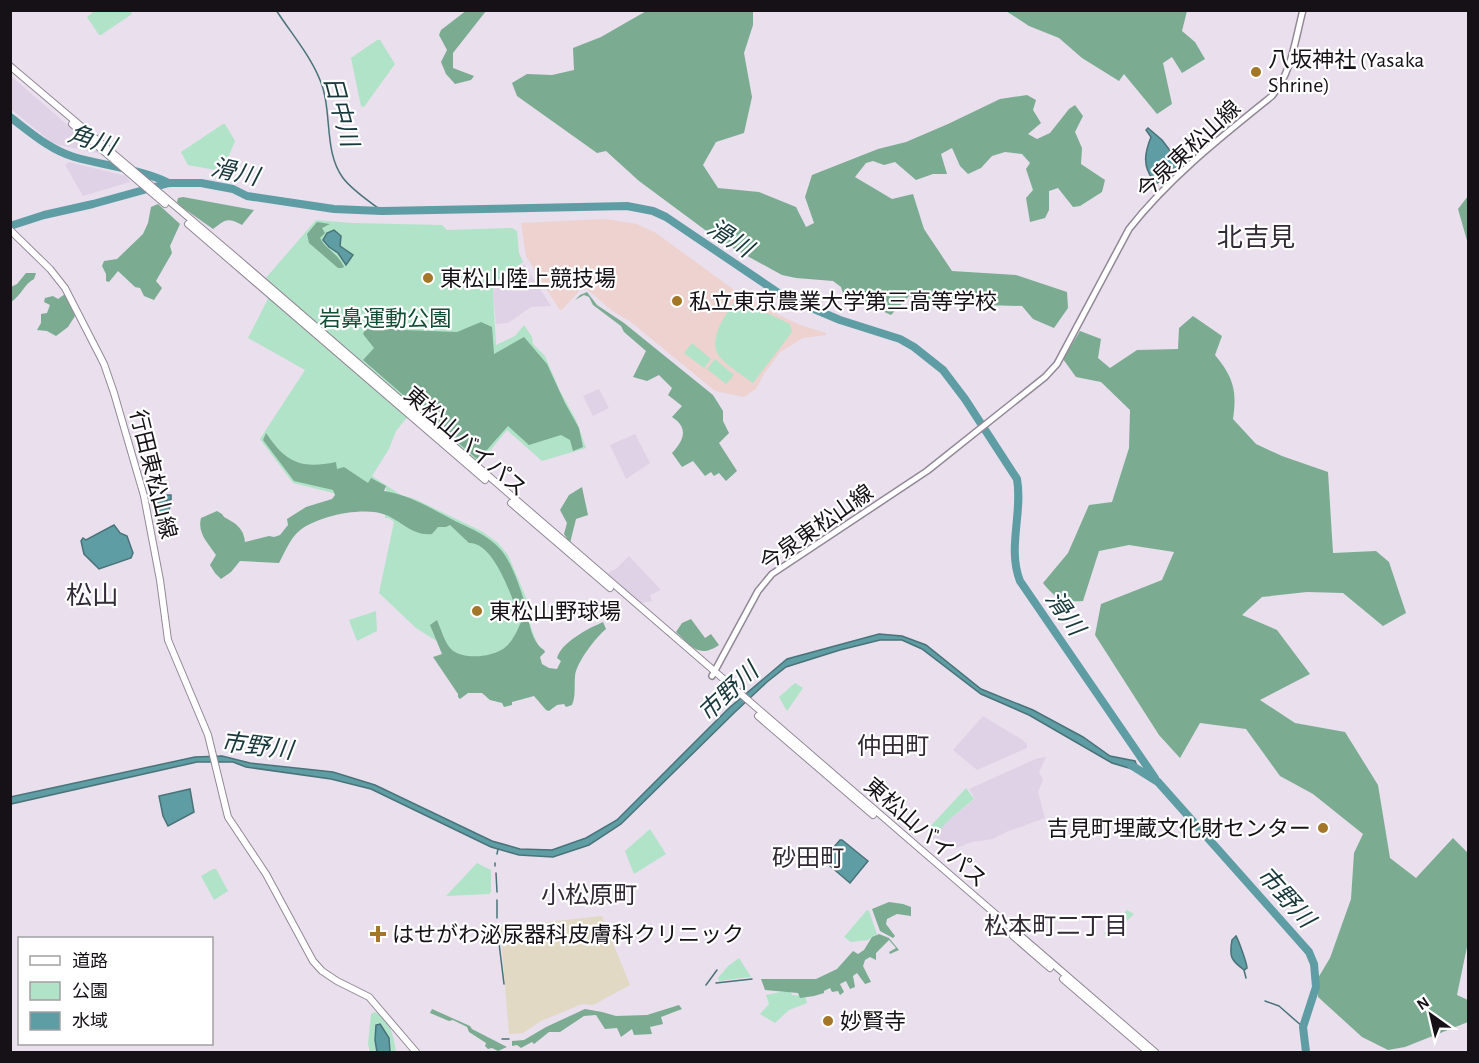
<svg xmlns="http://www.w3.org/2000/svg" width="1479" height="1063" viewBox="0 0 1479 1063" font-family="'Alegreya Sans','Noto Sans JP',sans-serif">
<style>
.commercial{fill:#e1d9c3}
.built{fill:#e0d2e6}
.education{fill:#edd2cf}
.green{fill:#b1e3c8}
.forest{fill:#7bac92}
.water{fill:#5f9da4;stroke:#497379;stroke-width:1.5}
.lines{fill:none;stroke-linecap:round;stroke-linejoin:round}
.stream{stroke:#497379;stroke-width:1.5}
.river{stroke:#5f9da4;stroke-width:8}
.secondary-casing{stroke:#928996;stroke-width:8}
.primary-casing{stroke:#928996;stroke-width:8}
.trunk-casing{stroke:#928996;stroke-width:8}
.secondary{stroke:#fff;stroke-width:5}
.primary{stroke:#fff;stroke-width:6}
.trunk{stroke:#fff;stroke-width:6}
.poi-dot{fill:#a37628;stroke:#fff;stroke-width:2}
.labels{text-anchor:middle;stroke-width:4.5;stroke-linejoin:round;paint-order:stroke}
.poi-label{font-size:22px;fill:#151116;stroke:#fff;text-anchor:start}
.street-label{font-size:22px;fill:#151116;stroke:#fff}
.park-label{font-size:22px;fill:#104e35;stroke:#fff}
.water-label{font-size:24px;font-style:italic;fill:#18383b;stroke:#fff}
.neighbourhood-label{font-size:24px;fill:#322b35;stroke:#fff}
.quarter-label{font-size:26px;fill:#322b35;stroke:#fff}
</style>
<rect width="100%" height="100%" fill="#e9dfed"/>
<!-- commercial -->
<path class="commercial" d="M602,916L630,985L593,1005L582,1004L541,1021L523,1033L509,1034L500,927Z"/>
<!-- built -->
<path class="built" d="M11,76L101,154L59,145L51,142L11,109Z
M69,162L126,176L130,182L83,196L65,165Z
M524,264L551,306L531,307L508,323L496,324L493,294L496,285Z
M599,389L609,408L593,416L583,396Z
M635,434L650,463L626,479L610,445Z
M629,556L661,590L650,595L652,601L641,603L606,574L617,568Z
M983,716L1021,739L1027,744V748L977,770L953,750Z
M1046,757L1039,772L1043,780L1038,792L1045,818L1006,832L993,839L972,842L954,849L932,838L951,818L975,799L969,789L1038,758Z"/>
<!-- education -->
<path class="education" d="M605,219L637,224L656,233L737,292L779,315L800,325L826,333V335L803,338L780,352L764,374L756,389L744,397L715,391L631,322L611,310L586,288L579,291L562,310L559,309L526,256L521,223Z"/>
<!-- green -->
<path class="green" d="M94,11H130L132,14L101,35H99L87,17Z
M377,40H380L395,64L364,107L361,106L351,58Z
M223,124H225L235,141L223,170L221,171L188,165L181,152Z
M316,220L352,223L442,225L447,230L512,228L517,231L519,253L523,262L494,283L493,294L496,345L515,336L524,325L532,337L533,344L545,356L559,389L576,420L586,448L542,461L507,430L479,464L414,409L396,431L389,449L372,476L401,495L415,499L481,531L497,542L508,555L527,600L531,628L538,645L508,663L462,657L416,628L379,593L394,522L389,518H385L386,488L378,487L337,494L293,483L260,439L305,370L248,338L274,287L265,279Z
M738,299L790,324L792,332L753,383C742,375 727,366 719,356C707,340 727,310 738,299Z
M692,343L711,359L704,368L684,353Z
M715,359L734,375L726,384L707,369Z
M376,611L377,631L357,641L349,620Z
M795,683L803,688L787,711L779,697Z
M966,788L974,799L951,818L935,835L928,829Z
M650,829L666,854L634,874L625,851Z
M477,863L491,870V892L489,894L446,896Z
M213,869H216L228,891L214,900L201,876Z
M867,910L869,911L877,934L868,940L851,942L844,937Z
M1127,910L1134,914L1108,939L1104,934Z
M739,958L751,977L719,981L718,978L728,966Z
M790,990L792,995L805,996L807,1003L789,1010L775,1023L760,1014L769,1004L766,995Z
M375,1012C390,1018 394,1038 396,1052H370L368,1044L371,1014Z"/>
<!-- forest -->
<path class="forest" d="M467,10L486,11L453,53V68L474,76L471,80L455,84L446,74L441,62L447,50L439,35L441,30Z
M648,10L753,11V25L744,53L752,97L744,133L716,142L703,165L718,188L759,192L796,207L806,227L814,223L805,197L812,175L878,149L906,142L948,124L1000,99L1027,95L1036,100L1033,110L1041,123L1028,134L1037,139L1050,133L1069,109L1075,105L1083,116L1075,132L1082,148L1081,164L1105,180L1102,192L1080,206L1073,207L1058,188L1049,191V210L1045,218L1030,222L1026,198L1033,190L1026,169L1030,163L1022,154L1005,152L992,156L981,168L968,174L960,166L952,148L941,154L947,174H933L916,180L895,162L884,165L873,161L866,163L855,177L892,199L913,194L924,229L952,271L1016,275L1067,292L1068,308L1054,328L1033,319L1022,306L949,304L909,296L891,315L843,293L841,287L833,281L796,278L782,275L720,241L639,181L606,151L597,153L517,96L512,83L527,74L552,75L574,70L573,48L601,37Z
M1006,11H1187L1182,31L1195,42L1205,59L1182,73L1172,57L1163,63L1172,104L1157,114L1124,74L1119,81L1082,58L1059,38L1029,26Z
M1468,196V244L1458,209Z
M183,197L254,210L242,225C226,217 226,220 213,229L179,205L177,202L178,198Z
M158,204L180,224L170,246L172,253L156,281L162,288L154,300L144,296L140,288L135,287L118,271L109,282L106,281V274L102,266L104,261L117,259L143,234L148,223L151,207Z
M317,222L330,224L322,228L325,233L320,238C327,251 337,252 344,267L342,268H338L309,243L307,234Z
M26,273H36L34,279C24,284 21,296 11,302V287L17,284Z
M587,292L597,305L624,323L713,395L723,411V421L729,433L719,443L737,471L726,481L719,473L714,476L711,472L705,476L693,461L682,467L672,453C684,440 689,428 672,417L682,406L668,395L672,388L659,375L647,381L633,377L646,351L624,332L621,326L593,305L589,297L584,295L575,300L580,295Z
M65,294L75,316L68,327L56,336L47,331L37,330L41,323V314L47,313L50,305L44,302L45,298L53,296L58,299Z
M1193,316L1222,336L1215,355C1234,378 1237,391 1233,419L1256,444L1282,456L1328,472L1333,553L1376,551L1389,562L1406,613L1383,626L1343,593L1307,592L1262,597L1242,615L1277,630L1310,674L1260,700L1295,723L1345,732L1378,785L1390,858L1416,878L1453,838L1468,853V942L1457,995L1468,1000V1022L1405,1047L1388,1050L1362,1037L1318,997V978L1330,958L1351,899L1354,853L1363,834L1313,794L1280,776L1246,729L1200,723L1180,758L1159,735L1095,635L1101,604L1162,580L1174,552L1129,545L1099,551L1083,601C1062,602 1057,600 1043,583L1068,553L1089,505L1112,502L1129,448L1130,410L1101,382L1076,377L1063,359L1080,331L1101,339L1098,358L1110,368L1137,350L1178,349L1179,328Z
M373,322L403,330L457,332L481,322L492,327L494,354L524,337L547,364L565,403L579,428L583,447L573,451L570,440L561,435L529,445L508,426L478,460L363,360L374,348L363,334L367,326Z
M266,433C286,463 301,469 336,462L337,469L344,467L368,483L371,478L386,486L384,491C410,495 432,509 455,521C472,529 489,536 501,550C512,563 519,585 524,600C529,616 529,640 544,650L545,652L540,657L542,664L549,668L557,669L561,661L557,658C562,642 587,629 603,622L606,629C596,637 576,663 575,676C574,687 576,695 572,705L566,707L564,704L557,705L549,711L546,710L534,696L512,702V705L504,707L502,703L490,700L482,693H468L460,699L458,697V694L433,657L442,654L430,625L437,620C441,629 445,644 452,650C464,660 491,657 503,649C512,643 517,631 521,622C513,601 495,542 469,543L450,525L446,527H438L432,534C412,536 403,522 386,515C364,506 316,516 298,532C290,539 284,554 279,563L240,561L231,572L221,579L215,573L210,565L216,555C208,543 197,533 201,518L217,511L222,514L224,517C235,523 244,528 245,542L269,536L274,537L280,535L288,525L287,519L306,507L332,499L335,495L333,490L294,481L263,440Z
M582,487L588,515L576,519L570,543L564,534L567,523L560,510L569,495Z
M691,619L705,638L711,634L719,645C699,659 691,646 676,632L682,623Z
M889,902L903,904L911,907V916L897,914L887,919L886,924L895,936L893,938L880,931L872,909Z
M879,934L889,938L899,950L890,954L889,952L896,948L889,940L876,953V960L870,957L865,960L863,966L871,982L865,984L857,973L853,976L855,987L850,989L846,981L840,984L844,992L840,995L838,991L832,992L830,988L824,991V993L814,996L800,998L798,993L765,990L761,979H816L837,969L853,951L858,954L864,950L872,937Z
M679,1005L682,1009L661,1017L663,1024L650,1027L652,1034L634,1035L632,1029L621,1037L617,1028L605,1029L596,1015L584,1016L560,1032H549L534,1044L532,1042L521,1048L517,1045L512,1046V1041L524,1040L546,1027L585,1009L602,1012L616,1016L647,1015Z
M432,1009L470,1026L472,1029L507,1047L498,1051L492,1048L488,1049L485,1046L486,1043L469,1032L467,1027L453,1020L449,1021L430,1013Z"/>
<!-- water -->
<path class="water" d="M1148,128L1162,140L1181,165C1173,174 1165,176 1156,184L1155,182L1157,178L1155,176L1153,180C1142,165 1145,152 1151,137L1146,130Z
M334,230L341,236L340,246L353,255L346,265L338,253L329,247L323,240L327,233Z
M164,495H171V500H166L170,505L169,511L155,514L152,503Z
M114,525L120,533L127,536L133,553L131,558L99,569L84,554L81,541L83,538L86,540Z
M879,634L902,636L926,645L981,689L1033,710L1083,737L1110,756L1135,761L1139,771L1112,763L1029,715L981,694L922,649L902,640H880L840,650L786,667L767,682L734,713L621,824L589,845L553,857L519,855L491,847L371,789L331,779L246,767L233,762H197L11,804L10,797L195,757L222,756L250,763L333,772L375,785L492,841L520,849L552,850L586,838L617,820L729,708L787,659Z
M190,789L194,812L168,826L163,816L159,796Z
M840,840H842L868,861L850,883L823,860Z
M1236,936C1238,939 1247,963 1247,968L1244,970C1231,960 1229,957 1232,940Z
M380,1024L389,1038L390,1052H377L375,1040L376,1025Z"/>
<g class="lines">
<!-- stream -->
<path class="stream" d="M276,10C291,33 310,55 320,80C333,111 323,151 343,178C353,191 369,201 382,211
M497,854L498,849
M495,863V866
M496,873L497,892
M497,900V918
M498,935L504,984
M1244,970L1246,978
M716,983L752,979
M706,985L717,970
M1265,1001L1279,1006L1303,1027
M502,1039H509"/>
<!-- river -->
<path class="river" d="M10,117C30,132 50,150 74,157C106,166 139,169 169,183
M10,226L44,215L93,204L169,183H201L233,189L247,196L334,209L382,211L627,206L653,211L666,217L783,296L840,320L900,339L914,347L943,370L965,399L1017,479C1023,513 1007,548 1020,581L1155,778
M1131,765L1158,782L1309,952L1314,964L1316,987L1303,1027L1306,1052"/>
<defs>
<path id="secondary" d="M712,676L758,591L772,574L927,471L1045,377L1057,364L1129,229C1170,177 1221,137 1272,96C1292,72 1295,40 1303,10"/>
<path id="primary" d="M10,230L50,269L65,288L104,364L114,393L144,496L160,580L168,640L208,735L228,817L266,874L313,961L322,971L337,981L369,997L416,1052"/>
<path id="trunk" d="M10,66L233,255L1155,1052
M72,124L165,204
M188,224L485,480
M511,503L610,588
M758,716L873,815
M1013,936L1050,968
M1063,979L1148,1052"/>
</defs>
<!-- secondary casing -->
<use href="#secondary" class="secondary-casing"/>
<!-- primary casing -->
<use href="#primary" class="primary-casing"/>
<!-- trunk casing -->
<use href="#trunk" class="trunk-casing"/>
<!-- secondary -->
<use href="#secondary" class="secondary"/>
<!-- primary -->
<use href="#primary" class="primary"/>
<!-- trunk -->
<use href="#trunk" class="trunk"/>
</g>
<!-- markers -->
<g class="poi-dot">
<circle cx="1256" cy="72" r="6"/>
<circle cx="428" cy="278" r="6"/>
<circle cx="677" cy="301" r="6"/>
<circle cx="477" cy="611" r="6"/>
<circle cx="1323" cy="828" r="6"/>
<path d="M375 925h6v6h6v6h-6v6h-6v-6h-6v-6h6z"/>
<circle cx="828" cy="1021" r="6"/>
</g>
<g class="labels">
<!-- poi labels -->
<g class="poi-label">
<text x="1268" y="67">八坂神社 (Yasaka<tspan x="1268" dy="25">Shrine)</tspan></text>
<text x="440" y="286">東松山陸上競技場</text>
<text x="689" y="309">私立東京農業大学第三高等学校</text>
<text x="489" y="619">東松山野球場</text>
<text x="1311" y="836" text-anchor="end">吉見町埋蔵文化財センター</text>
<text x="392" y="942">はせがわ泌尿器科皮膚科クリニック</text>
<text x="840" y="1029">妙賢寺</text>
</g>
<!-- street labels -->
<g class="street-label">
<text transform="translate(1188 149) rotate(-43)" y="8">今泉東松山線</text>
<text transform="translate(466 441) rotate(41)" y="8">東松山バイパス</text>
<text transform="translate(154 474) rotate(76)" y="8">行田東松山線</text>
<text transform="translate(816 527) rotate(-35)" y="8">今泉東松山線</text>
<text transform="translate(926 832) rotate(41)" y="8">東松山バイパス</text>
</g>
<!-- park labels -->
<g class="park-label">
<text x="385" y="326">岩鼻運動公園</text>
</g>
<!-- water labels -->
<g class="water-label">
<text transform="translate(341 111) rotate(75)" y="8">日中川</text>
<text transform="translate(92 140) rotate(18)" y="8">角川</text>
<text transform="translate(235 172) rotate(13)" y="8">滑川</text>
<text transform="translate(730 238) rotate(33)" y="8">滑川</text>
<text transform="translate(1065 613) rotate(55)" y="8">滑川</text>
<text transform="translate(728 692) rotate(-43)" y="8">市野川</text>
<text transform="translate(257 746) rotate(7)" y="8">市野川</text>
<text transform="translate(1286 897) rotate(48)" y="8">市野川</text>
</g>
<!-- neighbourhood labels -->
<g class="neighbourhood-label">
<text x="893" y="754">仲田町</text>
<text x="808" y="866">砂田町</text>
<text x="589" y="903">小松原町</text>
<text x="1056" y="934">松本町二丁目</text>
</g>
<!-- quarter labels -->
<g class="quarter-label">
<text x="1256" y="246">北吉見</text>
<text x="92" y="604">松山</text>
</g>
</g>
<!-- border -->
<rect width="1479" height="1063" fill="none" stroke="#151116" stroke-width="24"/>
<!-- legend -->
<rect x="18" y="937" width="195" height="108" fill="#ffffff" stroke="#a1a0a2" stroke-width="1.5"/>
<rect x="30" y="956" width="30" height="9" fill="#ffffff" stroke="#a1a0a2" stroke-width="1.5"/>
<text x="72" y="967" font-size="18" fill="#151116">道路</text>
<rect x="30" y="982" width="30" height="18" fill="#b1e3c8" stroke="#a1a0a2" stroke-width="1.5"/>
<text x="72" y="997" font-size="18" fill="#151116">公園</text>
<rect x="30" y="1012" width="30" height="18" fill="#5f9da4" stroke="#a1a0a2" stroke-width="1.5"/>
<text x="72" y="1027" font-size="18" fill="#151116">水域</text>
<!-- north arrow -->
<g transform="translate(1431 1015) rotate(326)" stroke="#ffffff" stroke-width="4.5" paint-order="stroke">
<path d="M0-4.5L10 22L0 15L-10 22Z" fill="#151116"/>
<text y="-9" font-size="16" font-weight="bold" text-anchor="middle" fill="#151116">N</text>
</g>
</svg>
